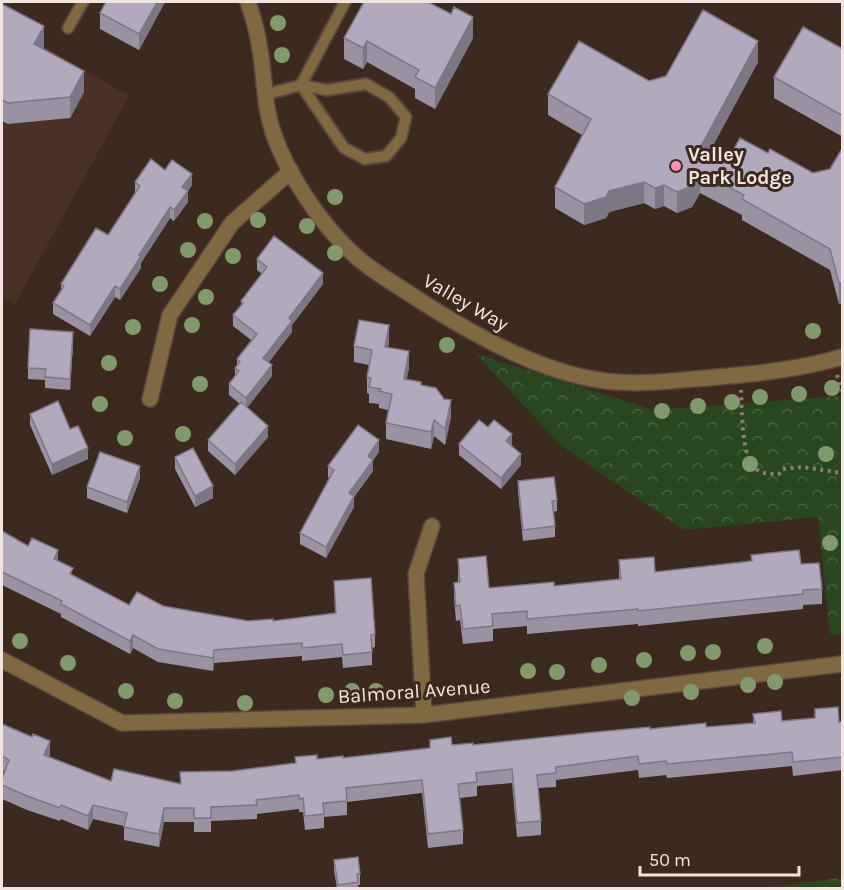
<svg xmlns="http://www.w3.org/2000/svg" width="844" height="890" viewBox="0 0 844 890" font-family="Karla,sans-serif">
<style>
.built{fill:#4a3126}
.forest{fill:url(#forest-firs)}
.park{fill:url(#park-crowns)}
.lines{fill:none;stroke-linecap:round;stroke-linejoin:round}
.lane-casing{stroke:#59473f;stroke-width:14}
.street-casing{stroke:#59473f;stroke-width:18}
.path{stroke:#8e7d76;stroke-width:4;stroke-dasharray:3 4.5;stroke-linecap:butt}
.lane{stroke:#7f6941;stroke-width:10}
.street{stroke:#7f6941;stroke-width:15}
.tree{fill:#82996d}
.wall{fill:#9a91a3}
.shaded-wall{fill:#7d7685}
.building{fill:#b3a9be;stroke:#7d7685;stroke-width:1.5}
.poi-dot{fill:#ff8ebb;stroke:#3c2920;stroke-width:2}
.labels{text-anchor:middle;stroke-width:6;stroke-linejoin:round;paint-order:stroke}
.poi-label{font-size:20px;font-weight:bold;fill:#f2e5e0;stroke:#3c2920;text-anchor:start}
.street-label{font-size:20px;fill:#f2e5e0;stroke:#3c2920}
</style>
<defs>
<pattern id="forest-firs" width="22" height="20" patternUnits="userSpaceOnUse" patternTransform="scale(1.5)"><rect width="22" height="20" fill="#28461f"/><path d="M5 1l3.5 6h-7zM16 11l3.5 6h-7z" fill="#48613f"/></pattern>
<pattern id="park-crowns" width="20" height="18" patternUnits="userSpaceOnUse" patternTransform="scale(1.5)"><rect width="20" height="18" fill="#28461f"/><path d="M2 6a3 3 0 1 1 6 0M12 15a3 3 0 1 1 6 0" fill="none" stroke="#48613f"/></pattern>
</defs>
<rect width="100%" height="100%" fill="#3c2920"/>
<!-- built -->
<path class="built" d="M2,22L129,96L15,304L2,297Z"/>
<!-- forest -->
<path class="forest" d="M842,878V888H762Z"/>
<!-- park -->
<path class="park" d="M476,354L654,410L842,396V634H830L818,517L684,530L560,445Z"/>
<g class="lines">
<defs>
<path id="lane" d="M68,28L83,2
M366,84L389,97L406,117L401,138L386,156L365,159L344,148L301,85L327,90Z
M264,95L301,85L345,2"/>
<path id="street" d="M248,2C253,17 258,34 260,50C265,78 264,108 274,135C287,173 319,221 348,249C366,267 388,280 410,294C463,329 536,371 599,380C631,385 662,382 694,379C743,375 795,371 842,357
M150,399L170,315L232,223L291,171
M2,660L122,723L424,715L842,664
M424,715L416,574L432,526"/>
</defs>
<!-- lane casing -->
<use href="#lane" class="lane-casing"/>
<!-- street casing -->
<use href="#street" class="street-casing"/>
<!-- path -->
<path class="path" d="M837,375L842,391
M741,390C742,409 741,458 756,469C762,474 771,474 779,474L783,469L802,467L842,473"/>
<!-- lane -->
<use href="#lane" class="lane"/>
<!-- street -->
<use href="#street" class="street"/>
</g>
<!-- trees -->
<g class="tree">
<circle cx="278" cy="23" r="8"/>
<circle cx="282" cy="55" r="8"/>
<circle cx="335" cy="197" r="8"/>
<circle cx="258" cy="220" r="8"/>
<circle cx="205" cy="221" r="8"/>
<circle cx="307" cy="226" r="8"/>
<circle cx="188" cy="250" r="8"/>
<circle cx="335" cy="253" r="8"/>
<circle cx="233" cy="256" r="8"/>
<circle cx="160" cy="284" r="8"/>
<circle cx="206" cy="297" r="8"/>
<circle cx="192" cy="325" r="8"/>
<circle cx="133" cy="327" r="8"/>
<circle cx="813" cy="331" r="8"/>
<circle cx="447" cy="345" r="8"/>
<circle cx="109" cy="363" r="8"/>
<circle cx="200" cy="384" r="8"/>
<circle cx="832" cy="388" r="8"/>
<circle cx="799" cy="394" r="8"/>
<circle cx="760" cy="397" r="8"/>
<circle cx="732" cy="402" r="8"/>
<circle cx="100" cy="404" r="8"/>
<circle cx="698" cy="406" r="8"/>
<circle cx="662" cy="411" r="8"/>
<circle cx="183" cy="434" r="8"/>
<circle cx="125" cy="438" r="8"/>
<circle cx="826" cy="454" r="8"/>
<circle cx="750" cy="464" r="8"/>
<circle cx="830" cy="543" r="8"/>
<circle cx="20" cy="641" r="8"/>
<circle cx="765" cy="646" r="8"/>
<circle cx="713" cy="652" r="8"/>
<circle cx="688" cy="653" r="8"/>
<circle cx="644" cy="660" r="8"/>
<circle cx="68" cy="663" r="8"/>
<circle cx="599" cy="665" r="8"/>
<circle cx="528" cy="671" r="8"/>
<circle cx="557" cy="672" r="8"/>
<circle cx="775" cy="682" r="8"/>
<circle cx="748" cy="685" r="8"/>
<circle cx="126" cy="691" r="8"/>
<circle cx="352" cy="691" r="8"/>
<circle cx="376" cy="691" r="8"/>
<circle cx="691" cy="692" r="8"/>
<circle cx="326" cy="695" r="8"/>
<circle cx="632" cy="698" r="8"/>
<circle cx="175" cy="701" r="8"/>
<circle cx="245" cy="703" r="8"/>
</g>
<!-- wall -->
<path class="wall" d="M165,2L139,50L100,29V13Z
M2,4L44,47L43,49L84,92L70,118L8,124L2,121Z
M344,38H473L435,109L415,98V89L367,62L363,69L344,59Z
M843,49V137L774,98V77Z
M758,62L709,153L726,163L768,153L813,173L830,169L843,147V303L839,304L830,270L742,220V215L700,193L692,207L677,213L664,206L655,209L644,203L609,212L606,218L584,225L555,208V187L582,135L548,115V94L649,81Z
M165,170L192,185L188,191V202L174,221L170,218L141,263V268L120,300L115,297L90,336L53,314V303L61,291V284L108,235L135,193V182Z
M257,259L323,284L292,325V332L269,362L272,376L247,408L268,437L235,475L208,451V440L240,404L229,395V384L235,376V368L237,365V359L251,340L233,326V315L241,306V301L262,274L257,270Z
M389,342L388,347L409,368L406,379L421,385L451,417L445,445L434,436L431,449L386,439V423L388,410L379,408V404L369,403V394L367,393V377L369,365L354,362V346Z
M73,343L70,390L45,388V380L28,379V368Z
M30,414L70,429L88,459L52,475L30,425Z
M488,427L512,445L511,446L521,465L501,489L459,455V444Z
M379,452L373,460V471L354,497V507L326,558L300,544V533L329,478L328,477V466Z
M175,457L213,498L195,507L175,469Z
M140,478L127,513L87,498V487Z
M518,481L557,500V511L553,512L555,526V537L523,541L518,492Z
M2,531L28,546L58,560L73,575L129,605L163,606L248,621H273L335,613L334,581L375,634V647L372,648V665L343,668L342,657L302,661V656L214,663L213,671L158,662L133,648L130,654L61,617V614L2,585Z
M751,555L801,564L822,589V604L803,605V609L638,626V624L527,634V626L493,629V641L463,644L460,620L456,621L454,598V583L458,582V559L489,588L554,586L619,579V560L655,572L751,561Z
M815,709L839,722H843V770L793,776L792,766L667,778L666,775L639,778L638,770L556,780V787L538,788L541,821V835L517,837L512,783L477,786V796L460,798L463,830V844L428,848L422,793L347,802V815L324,817V828L305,830L303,812H299V809L257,814V819L211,821V832H194V822H164L159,847L124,840V826L93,819L88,830L61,819L60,821L27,810L2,799V779L4,771L2,770V724L50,754L49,757L111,781L181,784L232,771L295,763V757L317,759L343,758L430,748V740L452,745H473L650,729L706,727L753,723V714L782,721L815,718Z
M334,860L360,874V885H358V888H337L334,871Z"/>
<!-- shaded-wall -->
<path class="shaded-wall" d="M157,2H165L139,50V34Z
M473,17V38L435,109V88Z
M44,26V47L34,65V44Z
M367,41V62L363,69V48Z
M758,41V62L700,169V148Z
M84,71V92L70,118V97Z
M700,172V193L692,207L677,213V192Z
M192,174V185L188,191V202L174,221V210L182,187Z
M644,182V203L609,212L606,218L584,225V204L609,191Z
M664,185V206L655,209V188Z
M170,207V218L141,263V268L120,300V289L139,255Z
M323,273V284L292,325V332L263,369V358L289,318Z
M843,282V303L839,304V283Z
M115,286V297L90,336V325Z
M389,325V342L385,363V347Z
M73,332V343L70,390V379Z
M409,351V368L404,395V379Z
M272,365V376L246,409V398Z
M451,400V417L445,445V429Z
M434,420V436L431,449V432Z
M268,426V437L235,475V464Z
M512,434V445L506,452V441Z
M379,440V452L373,460V471L354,497V507L326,558V547L349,493L368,456Z
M88,448V459L52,475V464Z
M521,454V465L501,489V478Z
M140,466V478L127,513V502Z
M213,486V498L195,507V496Z
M58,550V563L54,559Z
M133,635V648L130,654V641Z
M214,650V663L213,671V658Z
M50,741V754L44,769V755Z
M93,805V819L88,830V816Z
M164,808V822L159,847V834Z"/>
<!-- building -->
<path class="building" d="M106,2H157L139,34L100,13Z
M364,2H428L451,14L454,7L473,17L435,88L415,77L419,70L367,41L363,48L344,38Z
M2,4L44,26L34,44L84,71L70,97L8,103L2,100Z
M703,10L758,41L700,148L726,163L740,138L768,153L770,149L813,173L830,169L843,147V282L839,283L830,249L742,199L744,195L700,172L692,186L677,192L664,185L655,188L644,182L609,191L606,197L584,204L555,187L591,119L548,94L579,41L649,81L666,76Z
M803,27L843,49V116L774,77Z
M151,159L165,170L172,160L192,174L182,187L188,191L174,210L170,207L139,255L141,256L120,289L115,286L90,325L53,303L64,286L61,284L96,228L108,235L140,186L135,182Z
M274,236L323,273L289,318L292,321L263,358L272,365L246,398L229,384L239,371L235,368L240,362L237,359L257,334L233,315L243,303L241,301L267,267L257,259Z
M359,320L389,325L385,347L409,351L404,379L421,382V385L436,388L444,399L451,400L445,429L434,420L431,432L386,423L392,394L379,391L381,389L369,387L371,378L367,377L372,350L354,346Z
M30,329L73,332L70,379L45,377L46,369L28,368Z
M58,401L70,429L78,426L88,448L52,464L30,414Z
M241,402L268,426L235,464L208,440Z
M479,420L488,427L494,420L512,434L506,441L521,454L501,478L459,444Z
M358,425L379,440L368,456L373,460L349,493L354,496L326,547L300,533L334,470L328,466Z
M193,448L213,486L195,496L175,457Z
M100,452L140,466L127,502L87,487Z
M554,477L557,500L552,501L555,526L523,530L518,481Z
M2,531L28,546L32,538L58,550L54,559L73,568L70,574L129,605L137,592L163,606L248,621L273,619V621L336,613L334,581L371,578L375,634L371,635L372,652L343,655L342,644L302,648V643L214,650L213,658L158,649L133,635L130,641L61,604L62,601L2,572Z
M799,550L801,564L819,563L822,589L803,590V594L638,611V609L527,619V611L492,614L493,626L463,629L460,605L456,606L454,583L460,582L458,559L486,556L489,588L554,582V586L621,579L619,560L654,557L655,572L752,561L751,555Z
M838,707L839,722H843V757L793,762L792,752L667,764L666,761L639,764L638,756L556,767V773L537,775L541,821L517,823L512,769L476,773L477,782L458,784L463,830L428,834L422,780L346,788L347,801L323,803L324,814L305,816L303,798L299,799V795L256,800L257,805L211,807V818H194V808H164L159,834L124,827L127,813L93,805L88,816L61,805L60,808L27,796L2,785V779L9,760L2,756V724L32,737L33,734L50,741L44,755L111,781L114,769L181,784L180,772L232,771L296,763L295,757L317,755V759L343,756V758L430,748V740L451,737L452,745L473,743V745L596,732L650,727V729L706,723V727L755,723L753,714L781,711L782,721L815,718V709Z
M358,857L360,874H357L358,882L338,885L334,860Z"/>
<!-- markers -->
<circle class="poi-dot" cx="676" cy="166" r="6"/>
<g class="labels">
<!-- poi labels -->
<g class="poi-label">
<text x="688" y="161">Valley<tspan x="688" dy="23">Park Lodge</tspan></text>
</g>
<!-- street labels -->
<g class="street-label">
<text transform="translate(466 302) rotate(30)" y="7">Valley Way</text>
<text transform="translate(414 691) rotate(-4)" y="7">Balmoral Avenue</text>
</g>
</g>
<!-- border -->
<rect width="844" height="890" fill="none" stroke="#f2e5e0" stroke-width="6"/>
<!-- scale -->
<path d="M640 866v9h159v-9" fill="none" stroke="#f2e5e0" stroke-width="3"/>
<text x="649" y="866" font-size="18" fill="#f2e5e0" stroke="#3c2920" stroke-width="4.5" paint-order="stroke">50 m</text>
</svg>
